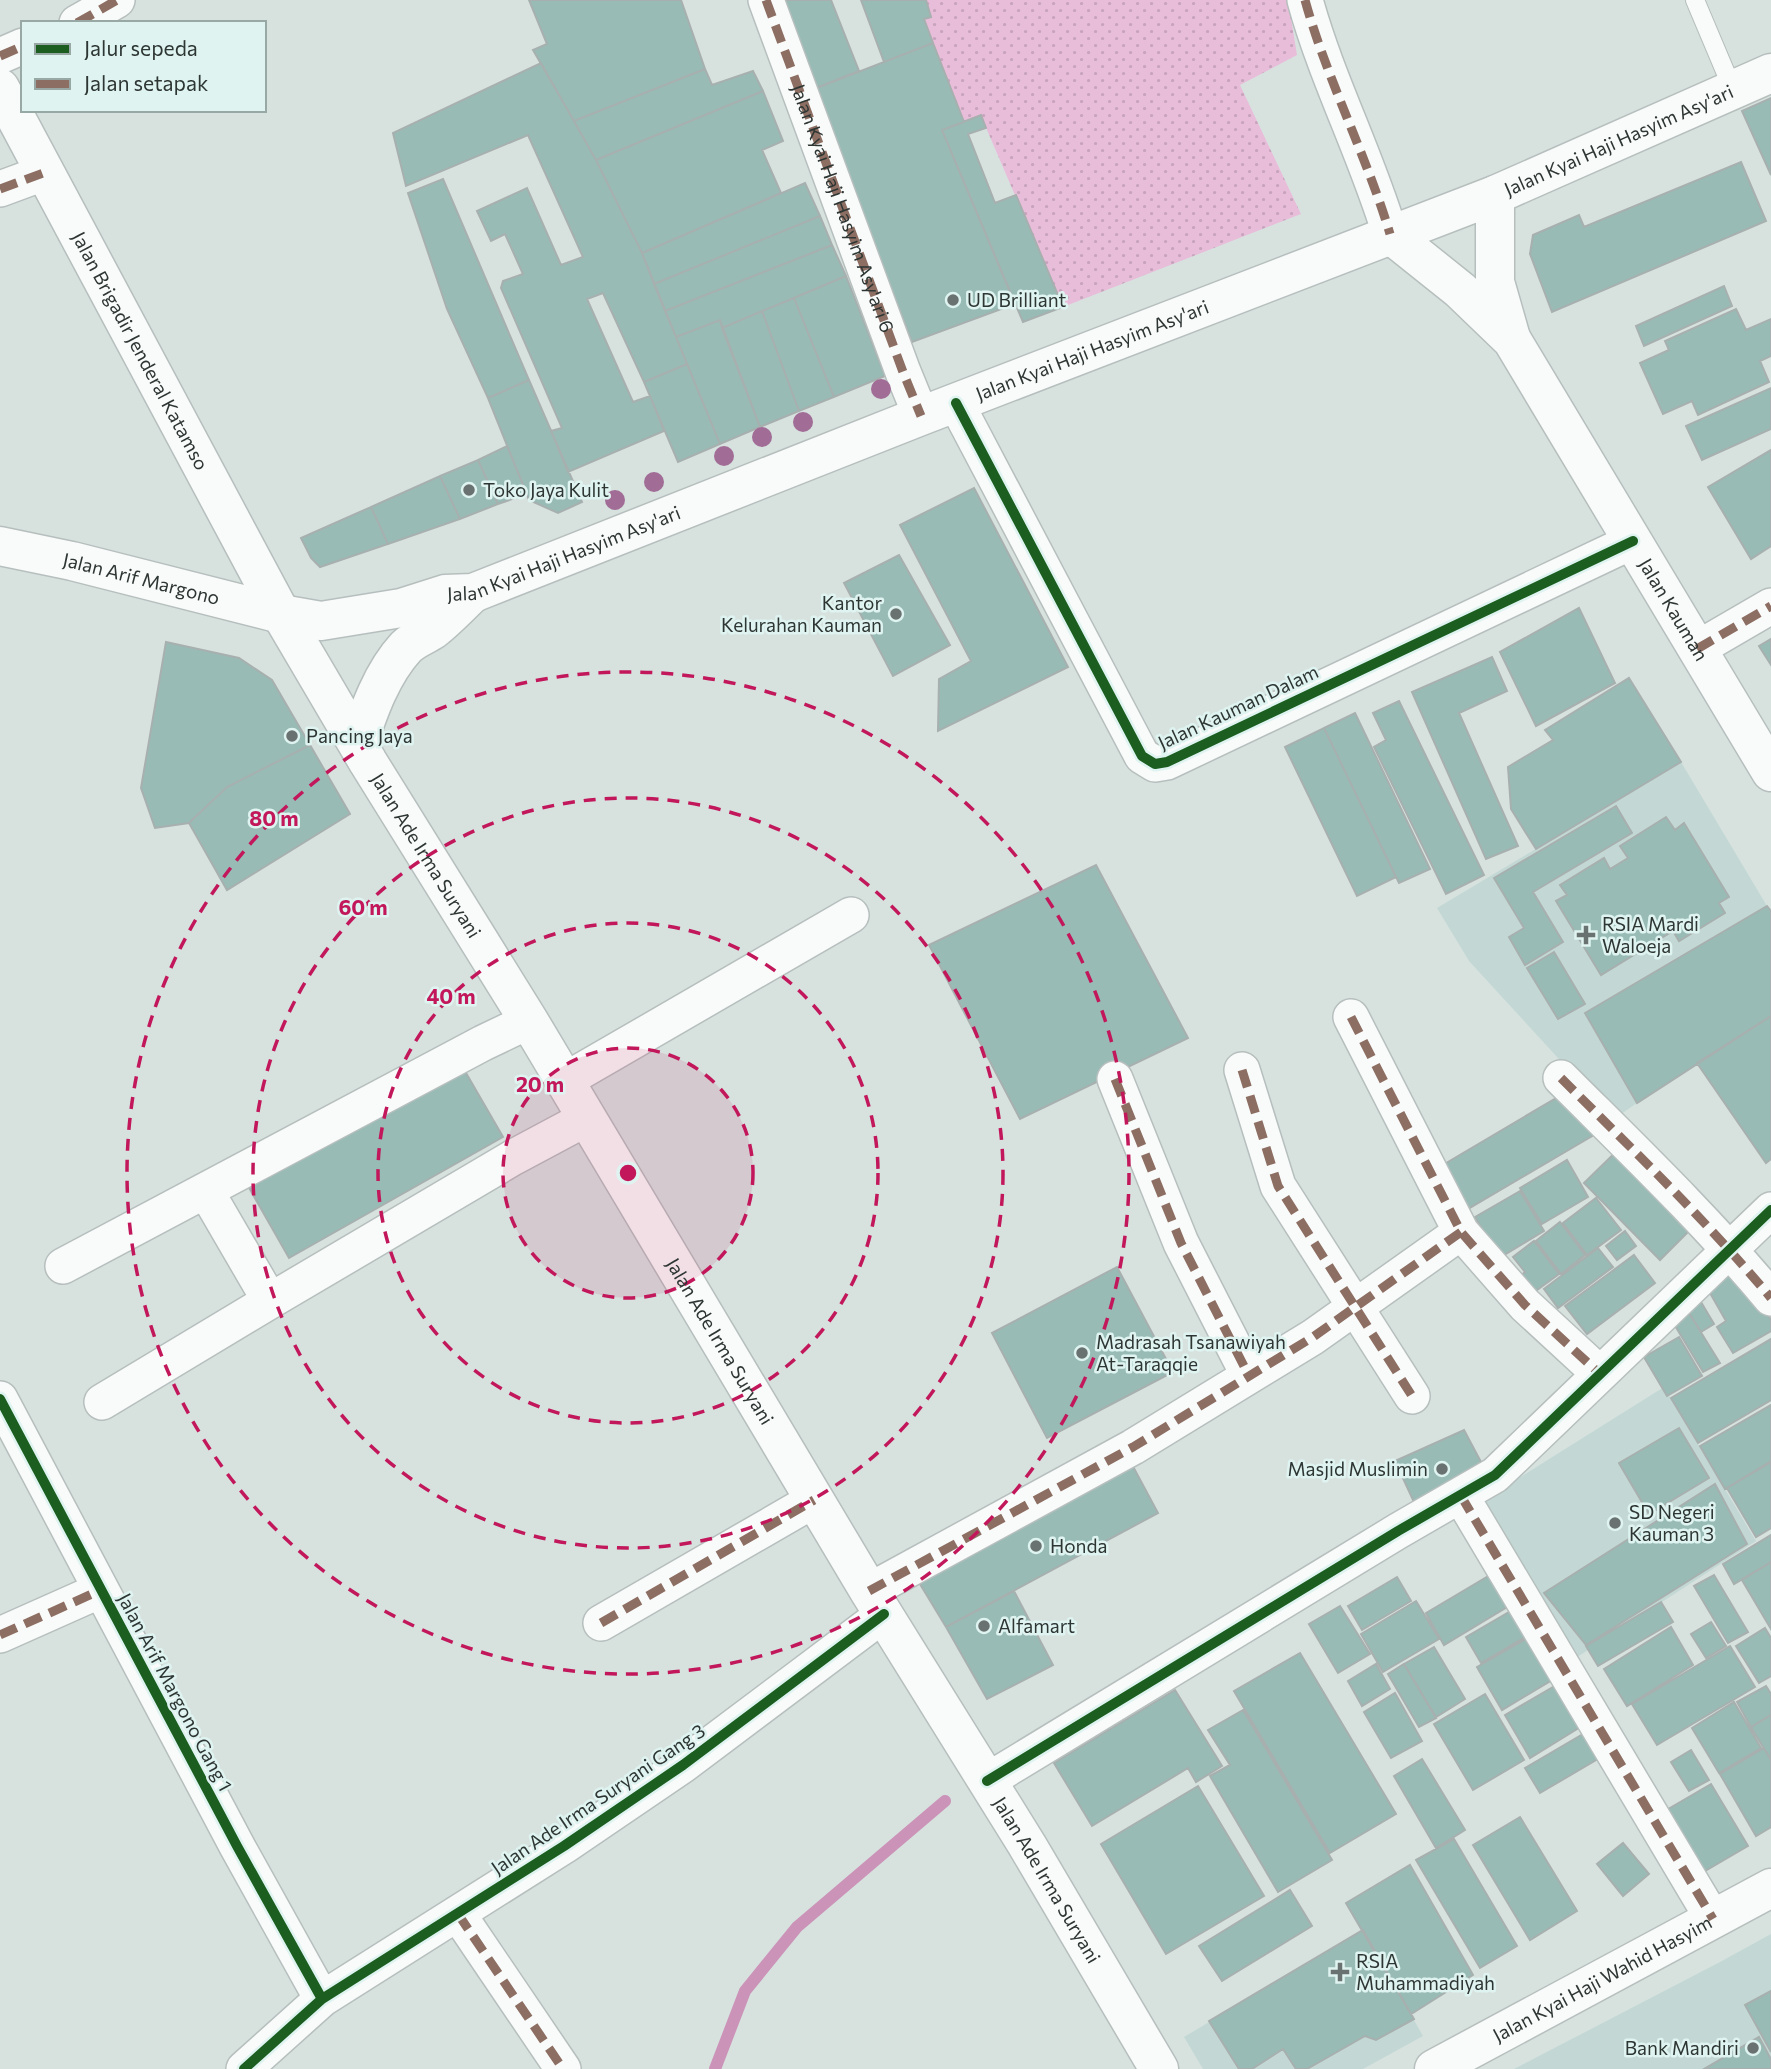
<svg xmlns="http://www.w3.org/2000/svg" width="1771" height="2069" viewBox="0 0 1771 2069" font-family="Commissioner,sans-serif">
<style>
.built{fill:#c3d8d4}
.grass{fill:url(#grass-dots)}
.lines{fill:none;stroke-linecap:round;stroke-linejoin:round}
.stream{stroke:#cb93b8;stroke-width:12}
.building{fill:#98bbb6;stroke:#a7b0ae;stroke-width:2}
.service-casing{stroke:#b6bfbd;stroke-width:20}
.minor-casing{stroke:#b6bfbd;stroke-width:38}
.tertiary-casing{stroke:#b6bfbd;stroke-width:41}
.secondary-casing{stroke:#b6bfbd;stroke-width:41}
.primary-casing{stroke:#b6bfbd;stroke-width:41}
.service{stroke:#f9fbfa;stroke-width:18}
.minor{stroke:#f9fbfa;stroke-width:35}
.tertiary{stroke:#f9fbfa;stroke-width:38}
.secondary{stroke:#f9fbfa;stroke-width:38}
.primary{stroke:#f9fbfa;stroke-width:38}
.quiet{stroke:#8d6e63;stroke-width:9;stroke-dasharray:18 9;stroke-linecap:butt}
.cycleway-casing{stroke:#dff4f0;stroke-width:15}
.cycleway{stroke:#1b5e20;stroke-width:10}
.tree{fill:#a16c96}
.ring{fill:none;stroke:#c2185b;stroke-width:3.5;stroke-dasharray:12 9}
.poi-dot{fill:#697270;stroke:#dff4f0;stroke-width:2.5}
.labels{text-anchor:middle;stroke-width:5;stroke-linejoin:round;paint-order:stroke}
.street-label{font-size:19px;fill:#2e3634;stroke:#dff4f0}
.poi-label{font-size:19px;fill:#2e3634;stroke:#dff4f0;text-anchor:start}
.centre{fill:#c2185b;stroke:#dff4f0;stroke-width:3.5}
.ring-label{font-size:21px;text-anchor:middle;font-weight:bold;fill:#c2185b;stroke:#dff4f0;stroke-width:5;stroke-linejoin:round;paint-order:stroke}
</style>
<defs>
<pattern id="grass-dots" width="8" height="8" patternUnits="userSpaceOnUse" patternTransform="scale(1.75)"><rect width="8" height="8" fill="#e8bdda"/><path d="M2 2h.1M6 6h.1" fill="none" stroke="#c7a3bc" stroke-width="1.8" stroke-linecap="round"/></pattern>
</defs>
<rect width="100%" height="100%" fill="#d7e2df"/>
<!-- built -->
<path class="built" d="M1681,762L1767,906L1585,1013L1637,1103L1614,1119L1469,961L1437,908Z
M1664,1387L1756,1541L1568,1663L1474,1506Z
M1363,1930L1423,2036L1363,2069H1203L1184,2037Z
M1771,1934V2069H1514L1720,1962Z"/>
<!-- grass -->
<path class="grass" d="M926,0H1288L1297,55L1240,85L1301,214L1063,307L981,116L964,122L924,19L931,16Z"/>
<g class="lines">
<!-- stream -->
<path class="stream" d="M715,2069L745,1991L797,1927L945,1801"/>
</g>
<!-- building -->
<path class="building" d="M529,0H681L705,69L574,121L533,50L547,44Z
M780,0H831L859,71L814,89Z
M861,0H926L931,17L924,19L933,43L884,62Z
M933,43L964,122L942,130L1015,304L912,342L814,89Z
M541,63L596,160L642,253L687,364L644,382L603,293L587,299L633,402L650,396L664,431L568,472L551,431L562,428L501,288L503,281L523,274L505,234L491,241L477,211L527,188L561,265L583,257L528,135L406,186L393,133Z
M705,69L712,85L753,71L763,91L596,160L574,121Z
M763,91L783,141L762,150L781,193L642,253L596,160Z
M1771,98V175L1742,111Z
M981,115L986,128L968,134L995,203L1016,195L1063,307L1023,322L942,130Z
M1741,162L1766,221L1552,312L1530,254L1533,235L1579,215L1584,227Z
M443,179L529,380L488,398L447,309L408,193Z
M805,183L820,216L654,284L642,253Z
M820,216L832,245L665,311L654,284Z
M832,245L846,276L722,328L720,320L676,337L665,311Z
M846,276L885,376L834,397L794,298Z
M1724,286L1732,306L1644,346L1636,326Z
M794,298L834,397L799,411L762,311Z
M1736,309L1746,330L1771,319V356L1760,361L1769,382L1698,415L1692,401L1663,414L1640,363L1669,350L1665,341Z
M762,311L799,411L760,427L722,328Z
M720,320L760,427L720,444L676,337Z
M687,364L720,444L678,462L644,382Z
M529,380L582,502L558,513L529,500L488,398Z
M1771,388V429L1702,460L1686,426Z
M507,446L527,494L498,504L478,460Z
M1771,450V546L1751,559L1708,487Z
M478,460L498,504L460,519L440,476Z
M440,476L460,519L388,544L371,507Z
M974,488L1068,667L938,731L939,679L971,661L900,525Z
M371,507L388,544L320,567L311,558L301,538Z
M899,555L950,645L893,676L844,583Z
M1579,608L1615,683L1536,726L1500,652Z
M1771,639V665L1759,646Z
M166,642L239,658L272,680L310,745L227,787L189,823L155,828L141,788Z
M1492,657L1507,691L1459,713L1518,846L1486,859L1412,692Z
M1629,678L1681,762L1536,849L1511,809L1508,767L1553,740L1545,730Z
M1399,701L1484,875L1446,894L1374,747L1386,740L1373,713Z
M1355,713L1430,869L1399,883L1324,728Z
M1324,728L1396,877L1357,896L1285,747Z
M310,745L350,814L227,890L189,823L227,787Z
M1616,806L1632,833L1533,892L1563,942L1525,965L1509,937L1524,928L1494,878Z
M1666,817L1675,830L1684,823L1729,897L1719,903L1725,913L1679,941L1673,931L1601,975L1556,901L1567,895L1560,885L1604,858L1610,869L1628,858L1620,846Z
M1096,865L1188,1038L1020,1119L929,945Z
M1767,906L1771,911V1016L1637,1103L1585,1013Z
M1554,952L1585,1004L1558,1019L1527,968Z
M1771,1016V1159L1766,1163L1697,1063Z
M462,1066L503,1137L289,1258L248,1186Z
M1568,1091L1594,1135L1461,1213L1436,1169Z
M1624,1144L1699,1221L1660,1260L1584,1183Z
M1567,1160L1588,1197L1542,1224L1520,1188Z
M1520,1191L1544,1231L1499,1258L1475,1217Z
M1596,1198L1621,1230L1587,1255L1563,1223Z
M1560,1222L1585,1255L1561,1274L1536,1241Z
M1625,1231L1636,1246L1617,1260L1606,1246Z
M1534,1241L1559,1274L1533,1293L1519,1277L1525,1272L1513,1257Z
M1598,1248L1613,1267L1558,1308L1544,1289Z
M1634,1255L1655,1283L1587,1334L1565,1306Z
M1738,1265L1771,1320V1331L1733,1353L1717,1327L1726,1321L1705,1284Z
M1117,1267L1173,1372L1047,1438L992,1333Z
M1698,1297L1714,1324L1701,1332L1684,1305Z
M1684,1305L1720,1363L1703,1372L1668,1314Z
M1679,1337L1702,1376L1667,1396L1644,1357Z
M1771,1339V1400L1698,1443L1671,1398Z
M1771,1405V1461L1725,1489L1700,1446Z
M1679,1428L1709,1478L1649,1514L1619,1463Z
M1464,1430L1489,1477L1419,1513L1395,1461Z
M1129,1459L1158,1513L946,1627L917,1579Z
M1771,1462V1528L1756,1537L1727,1488Z
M1715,1484L1747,1544L1586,1645L1544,1593Z
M1771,1535V1562L1734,1584L1723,1564Z
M1771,1562V1629L1742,1580Z
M1495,1572L1514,1603L1444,1645L1426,1613Z
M1714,1575L1748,1632L1728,1643L1694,1586Z
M1397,1577L1411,1601L1362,1630L1348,1606Z
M1014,1591L1053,1665L987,1699L946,1627Z
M1416,1601L1439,1639L1383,1672L1361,1634Z
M1661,1602L1673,1622L1598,1666L1586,1646Z
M1340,1606L1370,1654L1338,1673L1309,1624Z
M1514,1609L1529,1635L1481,1663L1466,1637Z
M1711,1622L1726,1646L1706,1658L1691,1634Z
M1671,1627L1693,1665L1627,1706L1604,1669Z
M1765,1628L1771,1638V1676L1759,1683L1736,1646Z
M1529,1637L1554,1679L1502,1710L1477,1667Z
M1730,1646L1755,1687L1657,1745L1632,1704Z
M1434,1647L1465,1699L1436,1717L1404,1664Z
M1300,1653L1396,1814L1330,1853L1234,1691Z
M1376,1664L1390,1689L1362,1706L1348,1681Z
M1404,1664L1436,1718L1419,1727L1388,1674Z
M1558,1684L1582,1726L1530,1758L1505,1715Z
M1766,1686L1771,1694V1715L1751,1727L1737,1702Z
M1175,1690L1222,1766L1196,1782L1188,1768L1092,1826L1054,1763Z
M1395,1693L1422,1741L1391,1758L1364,1712Z
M1485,1694L1524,1760L1473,1790L1434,1724Z
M1734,1702L1761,1748L1719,1773L1692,1728Z
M1243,1710L1332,1860L1278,1892L1210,1776L1230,1765L1208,1730Z
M1771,1715V1760L1751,1727Z
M1588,1731L1603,1756L1540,1793L1525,1768Z
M1764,1748L1771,1760V1827L1756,1836L1720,1774Z
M1691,1750L1709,1780L1689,1791L1671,1762Z
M1422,1759L1465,1830L1436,1848L1394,1776Z
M1711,1784L1748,1846L1700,1874L1663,1812Z
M1198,1786L1264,1896L1166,1954L1101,1844Z
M1520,1817L1577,1911L1530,1940L1473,1845Z
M1454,1839L1517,1946L1480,1968L1416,1860Z
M1623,1843L1649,1874L1623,1896L1597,1864Z
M1410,1865L1473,1975L1411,2014L1346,1903Z
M1290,1890L1312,1926L1222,1981L1199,1946Z
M1363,1930L1414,2019L1376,2040L1365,2036L1307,2069H1296L1283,2049L1252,2069H1239L1209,2021Z
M1771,1991V2052L1745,2005Z
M1759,2037L1771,2059V2069H1704Z"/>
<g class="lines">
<defs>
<path id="service" d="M1695,0L1733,90"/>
<path id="minor" d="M766,0L903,372L921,416
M1305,0C1327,80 1366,154 1390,234
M77,23L117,0
M0,56L23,46
M0,189L46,172
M956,403L1142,756L1155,764L1167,762L1633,541
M1697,649L1771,606
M1351,1017L1461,1232L1525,1305L1600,1374
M1242,1070L1278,1186L1412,1396
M1561,1078C1633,1150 1706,1220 1771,1298
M1115,1079L1181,1243L1249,1376
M564,1081L851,915
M206,1191L270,1301L514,1157L587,1118
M63,1266L483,1043L529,1021
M0,1399L237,1846L322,1999
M102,1402L270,1301
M1461,1496L1713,1919
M869,1591L1133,1447L1313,1337L1461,1232
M601,1623L814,1500
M0,1635L101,1590
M987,1781L1398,1531L1495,1475L1771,1210
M458,1914L563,2069
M244,2069L322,1999L564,1846L683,1765L884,1614"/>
<g id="tertiary">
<path id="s1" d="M1434,2069L1771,1888"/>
</g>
<g id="secondary">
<path d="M1495,195V282L1511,338"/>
<path id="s2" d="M1390,234L1460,290L1512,340L1771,772"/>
</g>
<g id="primary">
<path id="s3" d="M0,88L281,614L368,762L529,1021L869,1591L1027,1845L1159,2069"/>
<path id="s4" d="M0,546L72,561L281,614L321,621L401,608L445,594L473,593L921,416L1495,195L1771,73"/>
<path d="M358,743C369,710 382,673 406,647C414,639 424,636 433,630C447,619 460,605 473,593"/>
</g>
</defs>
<!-- service casing -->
<use href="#service" class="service-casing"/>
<!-- minor casing -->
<use href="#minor" class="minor-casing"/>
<!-- tertiary casing -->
<use href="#tertiary" class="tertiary-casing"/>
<!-- secondary casing -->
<use href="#secondary" class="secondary-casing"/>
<!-- primary casing -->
<use href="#primary" class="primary-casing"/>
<!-- service -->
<use href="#service" class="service"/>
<!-- minor -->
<use href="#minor" class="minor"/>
<!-- tertiary -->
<use href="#tertiary" class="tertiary"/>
<!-- secondary -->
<use href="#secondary" class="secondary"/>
<!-- primary -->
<use href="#primary" class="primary"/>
<!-- quiet -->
<g class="quiet">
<path id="s5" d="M766,0L903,372L921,416"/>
<path d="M1305,0C1327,80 1366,154 1390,234"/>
<path d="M77,23L117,0"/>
<path d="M0,56L23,46"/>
<path d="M0,189L46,172"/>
<path d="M1697,649L1771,606"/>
<path d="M1351,1017L1461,1232L1525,1305L1600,1374"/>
<path d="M1242,1070L1278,1186L1412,1396"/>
<path d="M1561,1078C1633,1150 1706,1220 1771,1298"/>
<path d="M1115,1079L1181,1243L1249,1376"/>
<path d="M1461,1496L1713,1919"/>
<path d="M869,1591L1133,1447L1313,1337L1461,1232"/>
<path d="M601,1623L814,1500"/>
<path d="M0,1635L101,1590"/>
<path d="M458,1914L563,2069"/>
</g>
<defs>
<path id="cycleway" d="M956,403L1142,756L1155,764L1167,762L1633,541
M0,1399L237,1846L322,1999
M987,1781L1398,1531L1495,1475L1771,1210
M244,2069L322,1999L564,1846L683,1765L884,1614"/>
</defs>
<!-- cycleway casing -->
<use href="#cycleway" class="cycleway-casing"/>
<!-- cycleway -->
<use href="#cycleway" class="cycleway"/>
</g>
<!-- trees -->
<g class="tree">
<circle cx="881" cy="389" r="10"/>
<circle cx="803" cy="422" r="10"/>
<circle cx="762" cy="437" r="10"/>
<circle cx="724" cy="456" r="10"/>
<circle cx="654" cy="482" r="10"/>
<circle cx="615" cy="500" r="10"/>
</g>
<!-- distance rings -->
<circle cx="628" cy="1173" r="125" fill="#c2185b" fill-opacity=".12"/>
<g class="ring">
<circle cx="628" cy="1173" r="125"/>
<circle cx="628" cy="1173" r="250"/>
<circle cx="628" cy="1173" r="375"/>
<circle cx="628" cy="1173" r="501"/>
</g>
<!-- markers -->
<g class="poi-dot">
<circle cx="953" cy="300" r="7"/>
<circle cx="469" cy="490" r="7"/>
<circle cx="896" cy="614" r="7"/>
<circle cx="292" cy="736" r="7"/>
<path d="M1582.5 924.5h7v7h7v7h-7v7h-7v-7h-7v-7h7z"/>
<circle cx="1082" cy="1353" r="7"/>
<circle cx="1442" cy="1469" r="7"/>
<circle cx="1615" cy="1523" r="7"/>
<circle cx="1036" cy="1546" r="7"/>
<circle cx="984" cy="1626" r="7"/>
<path d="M1336.5 1961.5h7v7h7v7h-7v7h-7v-7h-7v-7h7z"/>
<circle cx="1753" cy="2048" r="7"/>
</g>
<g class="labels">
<!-- street labels -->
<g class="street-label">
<text dy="7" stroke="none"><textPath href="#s4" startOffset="1717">Jalan Kyai Haji Hasyim Asy'ari</textPath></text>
<text dy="7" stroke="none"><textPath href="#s5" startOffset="222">Jalan Kyai Haji Hasyim Asy'ari 6</textPath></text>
<text dy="7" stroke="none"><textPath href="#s3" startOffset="298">Jalan Brigadir Jenderal Katamso</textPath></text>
<text dy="7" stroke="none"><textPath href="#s4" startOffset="1150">Jalan Kyai Haji Hasyim Asy'ari</textPath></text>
<text dy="7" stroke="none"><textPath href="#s4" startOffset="583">Jalan Kyai Haji Hasyim Asy'ari</textPath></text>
<text dy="7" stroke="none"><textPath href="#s4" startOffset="145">Jalan Arif Margono</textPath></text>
<text dy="7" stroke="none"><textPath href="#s2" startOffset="476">Jalan Kauman</textPath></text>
<text transform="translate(1238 707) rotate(-25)" y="7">Jalan Kauman Dalam</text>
<text dy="7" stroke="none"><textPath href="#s3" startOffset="878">Jalan Ade Irma Suryani</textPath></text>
<text dy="7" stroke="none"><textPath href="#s3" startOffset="1446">Jalan Ade Irma Suryani</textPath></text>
<text transform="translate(175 1692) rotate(62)" y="7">Jalan Arif Margono Gang 1</text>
<text transform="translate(598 1799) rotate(-34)" y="7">Jalan Ade Irma Suryani Gang 3</text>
<text dy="7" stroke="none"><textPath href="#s3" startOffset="2076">Jalan Ade Irma Suryani</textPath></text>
<text dy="7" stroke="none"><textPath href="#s1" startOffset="191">Jalan Kyai Haji Wahid Hasyim</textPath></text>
</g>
<!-- poi labels -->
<g class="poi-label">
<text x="967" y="307">UD Brilliant</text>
<text x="483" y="497">Toko Jaya Kulit</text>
<text x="882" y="610" text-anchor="end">Kantor<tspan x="882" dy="22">Kelurahan Kauman</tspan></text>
<text x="306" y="743">Pancing Jaya</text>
<text x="1602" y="931">RSIA Mardi<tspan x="1602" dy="22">Waloeja</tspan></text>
<text x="1096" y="1349">Madrasah Tsanawiyah<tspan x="1096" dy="22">At-Taraqqie</tspan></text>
<text x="1428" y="1476" text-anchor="end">Masjid Muslimin</text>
<text x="1629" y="1519">SD Negeri<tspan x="1629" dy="22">Kauman 3</tspan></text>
<text x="1050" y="1553">Honda</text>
<text x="998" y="1633">Alfamart</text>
<text x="1356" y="1968">RSIA<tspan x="1356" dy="22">Muhammadiyah</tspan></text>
<text x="1739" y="2055" text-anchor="end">Bank Mandiri</text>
</g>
</g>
<circle cx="628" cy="1173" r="10" class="centre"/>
<g class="ring-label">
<text x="274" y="826">80 m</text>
<text x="363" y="915">60 m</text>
<text x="451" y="1004">40 m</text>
<text x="540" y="1092">20 m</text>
</g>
<!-- legend -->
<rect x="21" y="21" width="245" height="91" fill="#dff4f0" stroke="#98a8a5" stroke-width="2"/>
<rect x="35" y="44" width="35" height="10" fill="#1b5e20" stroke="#98a8a5" stroke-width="2"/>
<text x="84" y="56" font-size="21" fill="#2e3634">Jalur sepeda</text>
<rect x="35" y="79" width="35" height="10" fill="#8d6e63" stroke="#98a8a5" stroke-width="2"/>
<text x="84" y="91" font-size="21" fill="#2e3634">Jalan setapak</text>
</svg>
